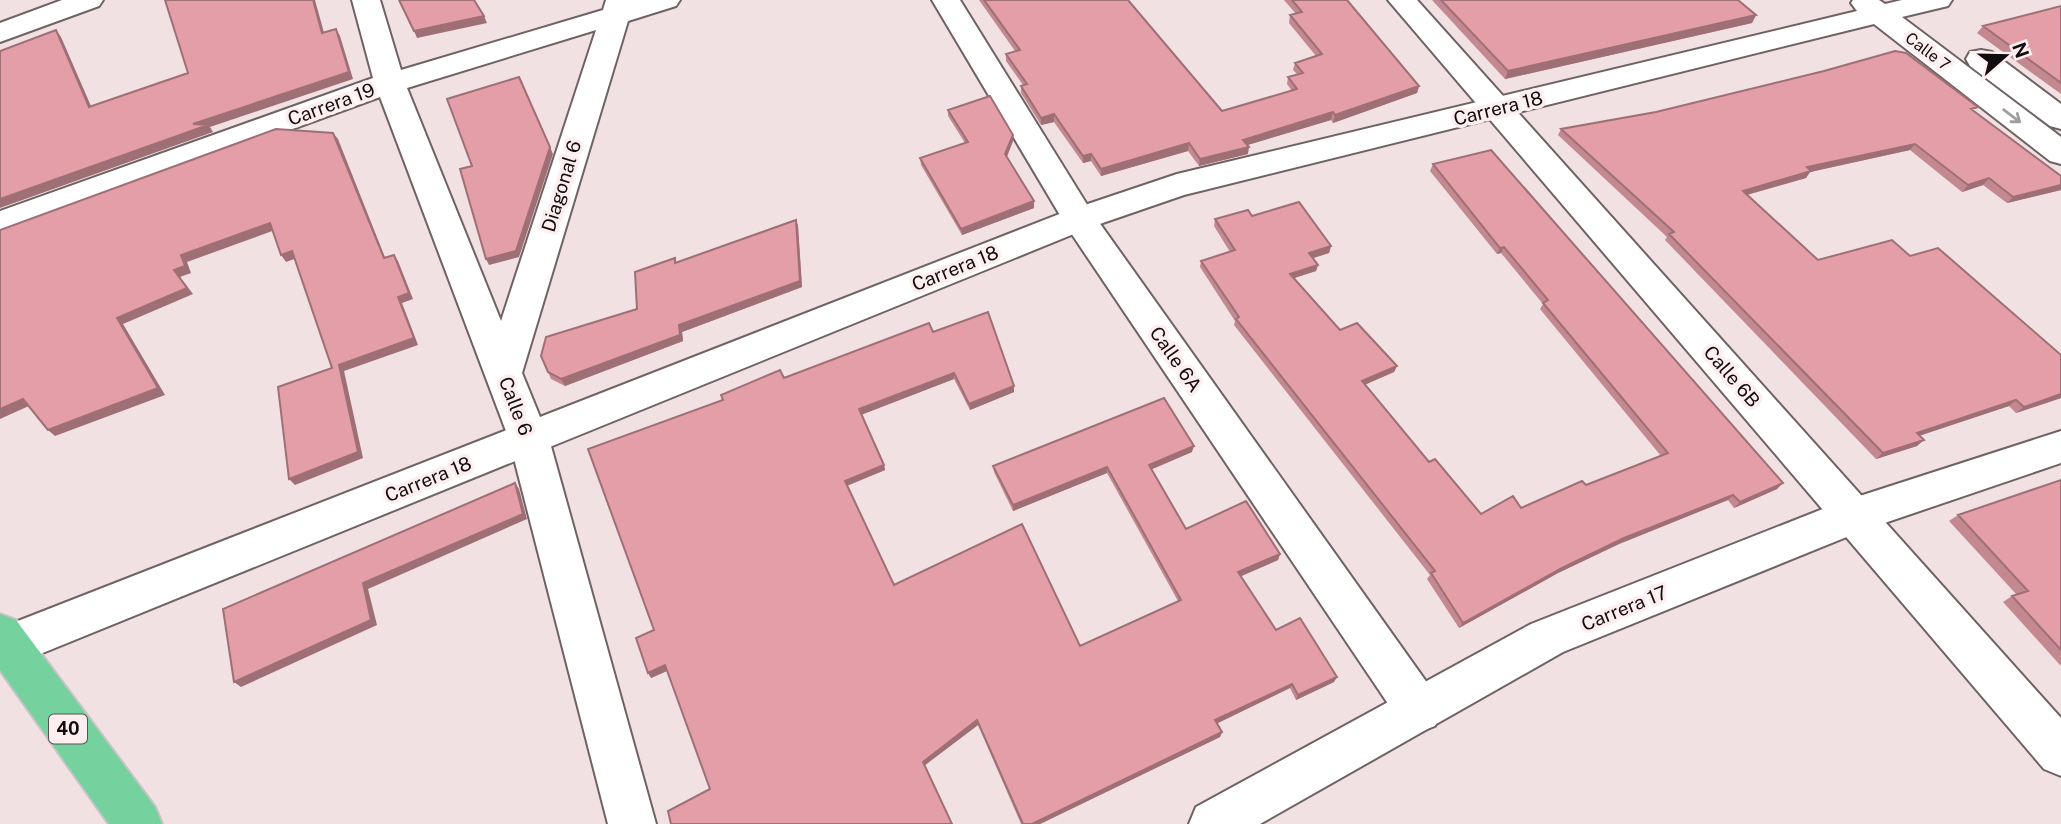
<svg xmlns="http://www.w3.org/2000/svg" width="2061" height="824" viewBox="0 0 2061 824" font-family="'Public Sans',sans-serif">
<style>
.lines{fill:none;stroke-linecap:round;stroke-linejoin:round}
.street-casing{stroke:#6f6263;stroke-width:4}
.secondary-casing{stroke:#6f6263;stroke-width:4}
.highway-casing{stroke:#c6c5c5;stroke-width:4}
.street{fill:#fff;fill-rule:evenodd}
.secondary{fill:#fff;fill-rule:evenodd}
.highway{fill:#75d19e;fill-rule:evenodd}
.wall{fill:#c38890}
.shaded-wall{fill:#9f6f76}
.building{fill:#e39ea8;stroke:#9f6f76;stroke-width:2}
.oneway{stroke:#a09e9e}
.labels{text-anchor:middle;stroke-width:7;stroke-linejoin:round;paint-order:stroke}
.far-street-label{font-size:16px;fill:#110c0d;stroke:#feeef0}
.shield{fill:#feeef0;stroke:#585051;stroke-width:2}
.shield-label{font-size:18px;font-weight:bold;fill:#110c0d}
.street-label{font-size:19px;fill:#110c0d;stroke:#feeef0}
</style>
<rect width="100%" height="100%" fill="#f1e1e3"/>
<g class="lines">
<defs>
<path id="street" d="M62,0H103L99,6L0,42V23Z
M352,0H380L401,70L603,10L606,0H680L676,6L628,21L522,373L549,439L656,824H608L509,439L380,97L0,236V211L373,78ZM596,30L501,321L407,88Z
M932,0H960L1091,211L1435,694L1442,710L1435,726L1419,732L1403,726L1067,227Z
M1388,0H1417L2061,718V776L2044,769Z"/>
<path id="secondary" d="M1853,0H1879L1885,4L1902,0H1952L1948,6L1902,17L2061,137V164L2050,161L1874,24L1184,195L1091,227L23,661L7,667L0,664V628L1067,211L1177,174L1857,11L1851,3Z
M1981,50L1992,52L2061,104V129L2050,126L1970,66L1966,59L1970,52Z
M2061,431V463L1864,530L1563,652L1260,824H1189L1196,807L1531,624L1838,503Z"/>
<path id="highway" d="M0,614L16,620L155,807L162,824H109L0,670Z"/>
</defs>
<!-- street casing -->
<use href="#street" class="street-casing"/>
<!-- secondary casing -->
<use href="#secondary" class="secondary-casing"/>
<!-- highway casing -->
<use href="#highway" class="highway-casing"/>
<!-- street -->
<use href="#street" class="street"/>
<!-- secondary -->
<use href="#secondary" class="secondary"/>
<!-- highway -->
<use href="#highway" class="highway"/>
</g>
<!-- wall -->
<path class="wall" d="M979,0H1128L1222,111L1292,91L1287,84L1288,77L1297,74L1293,70L1295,63L1316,56L1289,23L1290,15L1296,14L1284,0H1347L1419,86L1417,93L1333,123L1331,120L1247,145L1248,154L1199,166L1188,151L1101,176L1091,161L1083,163L1054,122L1041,125L1021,93V86L1023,85L1006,61V54L1015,51Z
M1432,0H1738L1756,15L1752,23L1505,79Z
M2061,6V94L1977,33L1983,26Z
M948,110L1013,135V141L1007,157L1034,201V208L962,235L921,165L920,158L965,143L948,116Z
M1974,112L2061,176V190L2007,203L1983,185L1962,192L1910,150L1810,172L1806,178L1747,195L1818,260L2061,398L2016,413L2009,406L1920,435L1917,446L1876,459L1665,240L1667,237L1558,135L1561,129Z
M1433,164L1777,489L1734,508L1728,500L1619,544L1558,573L1459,628L1427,579L1430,575L1234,325L1235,321L1200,267L1201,261L1230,252L1214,226L1215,219L1252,216L1331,246L1329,253L1313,258L1318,265L1316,271L1294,278L1340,330L1397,366L1394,372L1365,384L1429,462L1481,514L1521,508L1586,485L1661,456L1540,309L1543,304L1501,253L1497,254L1430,171Z
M796,220L798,226L802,287L682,332L683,341L565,386L551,379L548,372L637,309L676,263Z
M933,332L1014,392L970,410L954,379L862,414L884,465L885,470L847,486L894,585L1080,646L1178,601L1107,473L1013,511L994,472L993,466L1192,452L1151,469L1186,529L1280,554L1278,560L1241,576L1276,630L1334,682L1296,700L1290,688L1217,723L1222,732L1220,737L1040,824H1021L978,725L924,765L710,789L667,671L651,678L654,630L784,378Z
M2061,480V666L2003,602L2012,596L2017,595L1949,521L1958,515Z"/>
<!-- shaded-wall -->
<path class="shaded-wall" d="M313,0H315L326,40L322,33Z
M1756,15L1752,23L1505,79L1508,71Z
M484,16L487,23L417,38L414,31Z
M336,29L340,36L353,79L210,127L213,132L0,208V199L193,124Z
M56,30L61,37L94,113L89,107Z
M1419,86L1417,93L1333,123L1335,115Z
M1333,112L1331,120L1241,147L1243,140Z
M1054,114V122L1041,125V118Z
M333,133L338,139L388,265L384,258Z
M1013,135V141L1005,161V154Z
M1189,143L1188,151L1101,176V169Z
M1915,144L1910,150L1810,172L1806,178L1739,197L1743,191L1807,167Z
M550,147L553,154L519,257L489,265L486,259Z
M1249,147L1248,154L1199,166L1200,159Z
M1091,154V161L1083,163V156Z
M1989,178L1983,185L1962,192L1968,185Z
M2061,185V190L2007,203L2013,197Z
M1034,201V208L962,235L961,229Z
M796,220L798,226L802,287L682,332L683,341L565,386L561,379L679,325Z
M270,223L275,230L187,262L191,273L180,277L193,294L123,324L165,395L55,436L48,430L117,318L181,255Z
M1331,246L1329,253L1307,260L1309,253Z
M1504,247L1501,253L1497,254L1500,248Z
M292,251L297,258L286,262L281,255Z
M394,255L398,261L413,299L402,303L418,345L344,371L363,458L295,485L289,479L339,365L398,297Z
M1318,265L1316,271L1288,280L1290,274Z
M1397,366L1394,372L1360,387L1362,381Z
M954,373V379L861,415L859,409Z
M1014,386V392L970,410L969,404Z
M2061,394V398L2016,413L2024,407Z
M23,399L31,405L0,419V409Z
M2016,400L2009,406L1910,439L1917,433Z
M1924,440L1917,446L1876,459L1883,453Z
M1194,446L1192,452L1148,471L1149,465Z
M884,465L885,470L846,486L845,481Z
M1107,467V473L1013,511V505Z
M515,483L519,489L527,519L368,589L377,625L241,687L234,682L363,583Z
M1783,483L1777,489L1734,508L1740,502Z
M1733,495L1728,500L1619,544L1558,573L1459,628L1463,623L1562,568L1624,538Z
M1280,554L1278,560L1237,578L1238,572Z
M665,665L669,670L651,678L648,673Z
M1337,677L1334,682L1296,700L1298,695Z
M1292,684L1290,688L1214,725L1215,720Z
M977,720L978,725L924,766L923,762Z
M1222,732L1220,737L1040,824H1032Z"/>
<!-- building -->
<path class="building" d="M165,0H313L322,33L336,29L349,72L193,124L208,125L0,199V51L56,30L89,107L188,73Z
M399,0H474L484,16L414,31Z
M984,0H1128L1222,111L1297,89L1288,77L1303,73L1295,63L1322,54L1290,15L1302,12L1292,0H1347L1419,86L1335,115L1333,112L1243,140L1249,147L1200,159L1189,143L1101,169L1091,154L1083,156L1054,114L1041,118L1021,86L1027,84L1006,54L1020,50Z
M1441,0H1738L1756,15L1508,71Z
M2061,6V83L1983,26Z
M1895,51L1906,53L1978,107L1971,109L2061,176V185L2013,197L1989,178L1968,185L1915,144L1807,167L1811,171L1743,191L1818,260L1892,240L1910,256L1938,248L2061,355V394L2024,407L2016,400L1917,433L1924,440L1883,453L1669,234L1674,232L1561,129L1656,112L1824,71Z
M519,77L550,147L516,251L486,259L460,169L472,166L447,99Z
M990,96L1013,135L1005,154L1034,201L961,229L920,158L968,142L948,110Z
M276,129L333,133L384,258L394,255L409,293L398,297L414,338L339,365L358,452L289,479L278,387L332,368L292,251L281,255L270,223L181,255L185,266L174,270L187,288L117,318L158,388L48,430L23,399L0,409V230Z
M1491,150L1783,483L1740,502L1733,495L1624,538L1562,568L1463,623L1431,573L1435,571L1236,319L1239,317L1201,261L1235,250L1215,219L1248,210L1252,216L1299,202L1331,246L1309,253L1318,265L1290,274L1340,330L1357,323L1397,366L1362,381L1429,462L1435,459L1481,514L1513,496L1521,508L1582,481L1586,485L1668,453L1543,303L1548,300L1504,247L1500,248L1433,164Z
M796,220L800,281L679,325L680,335L561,379L548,372L541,356L546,337L637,309L635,272L675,258V263Z
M988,312L1014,386L969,404L954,373L859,409L884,465L845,481L894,585L1022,524L1080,646L1181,600L1107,467L1013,505L993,466L1164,398L1194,446L1149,465L1186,529L1246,501L1280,554L1238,572L1276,630L1300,618L1337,677L1298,695L1292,684L1215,720L1222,732L1032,824H1023L977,720L923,762L952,824H671L668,811L710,789L665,665L648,673L636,638L654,630L588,449L723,400L721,395L780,370L784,378L929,323L933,332Z
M2061,480V650L2012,596L2028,591L1958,515Z
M515,483L523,514L363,583L371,620L234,682L223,609Z"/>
<!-- one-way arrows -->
<defs><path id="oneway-shaft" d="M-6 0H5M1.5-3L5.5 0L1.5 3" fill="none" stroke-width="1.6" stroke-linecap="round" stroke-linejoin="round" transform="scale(1.75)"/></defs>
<use class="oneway" href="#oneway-shaft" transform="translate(2012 116) rotate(37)"/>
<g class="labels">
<!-- far-street labels -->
<g class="far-street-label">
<text transform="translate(1928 51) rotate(37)" y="6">Calle 7</text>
</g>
<!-- shield labels -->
<rect class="shield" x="49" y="714.5" width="38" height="29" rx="5"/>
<g class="shield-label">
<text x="68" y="735">40</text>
</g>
<!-- street labels -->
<g class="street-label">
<text transform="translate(331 104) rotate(-20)" y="7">Carrera 19</text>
<text transform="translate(1498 108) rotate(-14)" y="7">Carrera 18</text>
<text transform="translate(561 186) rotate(-73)" y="7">Diagonal 6</text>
<text transform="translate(955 268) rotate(-22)" y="7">Carrera 18</text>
<text transform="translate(1176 359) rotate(55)" y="7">Calle 6A</text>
<text transform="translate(1732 376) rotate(49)" y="7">Calle 6B</text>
<text transform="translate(516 406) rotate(69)" y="7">Calle 6</text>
<text transform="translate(428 479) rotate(-22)" y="7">Carrera 18</text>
<text transform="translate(1624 608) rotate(-22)" y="7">Carrera 17</text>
</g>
</g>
<!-- north arrow -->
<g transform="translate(2005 56) rotate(70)" stroke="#feeef0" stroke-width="5" paint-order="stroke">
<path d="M0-5L12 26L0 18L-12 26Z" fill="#110c0d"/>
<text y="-10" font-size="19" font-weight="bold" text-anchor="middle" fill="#110c0d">N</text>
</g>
</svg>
